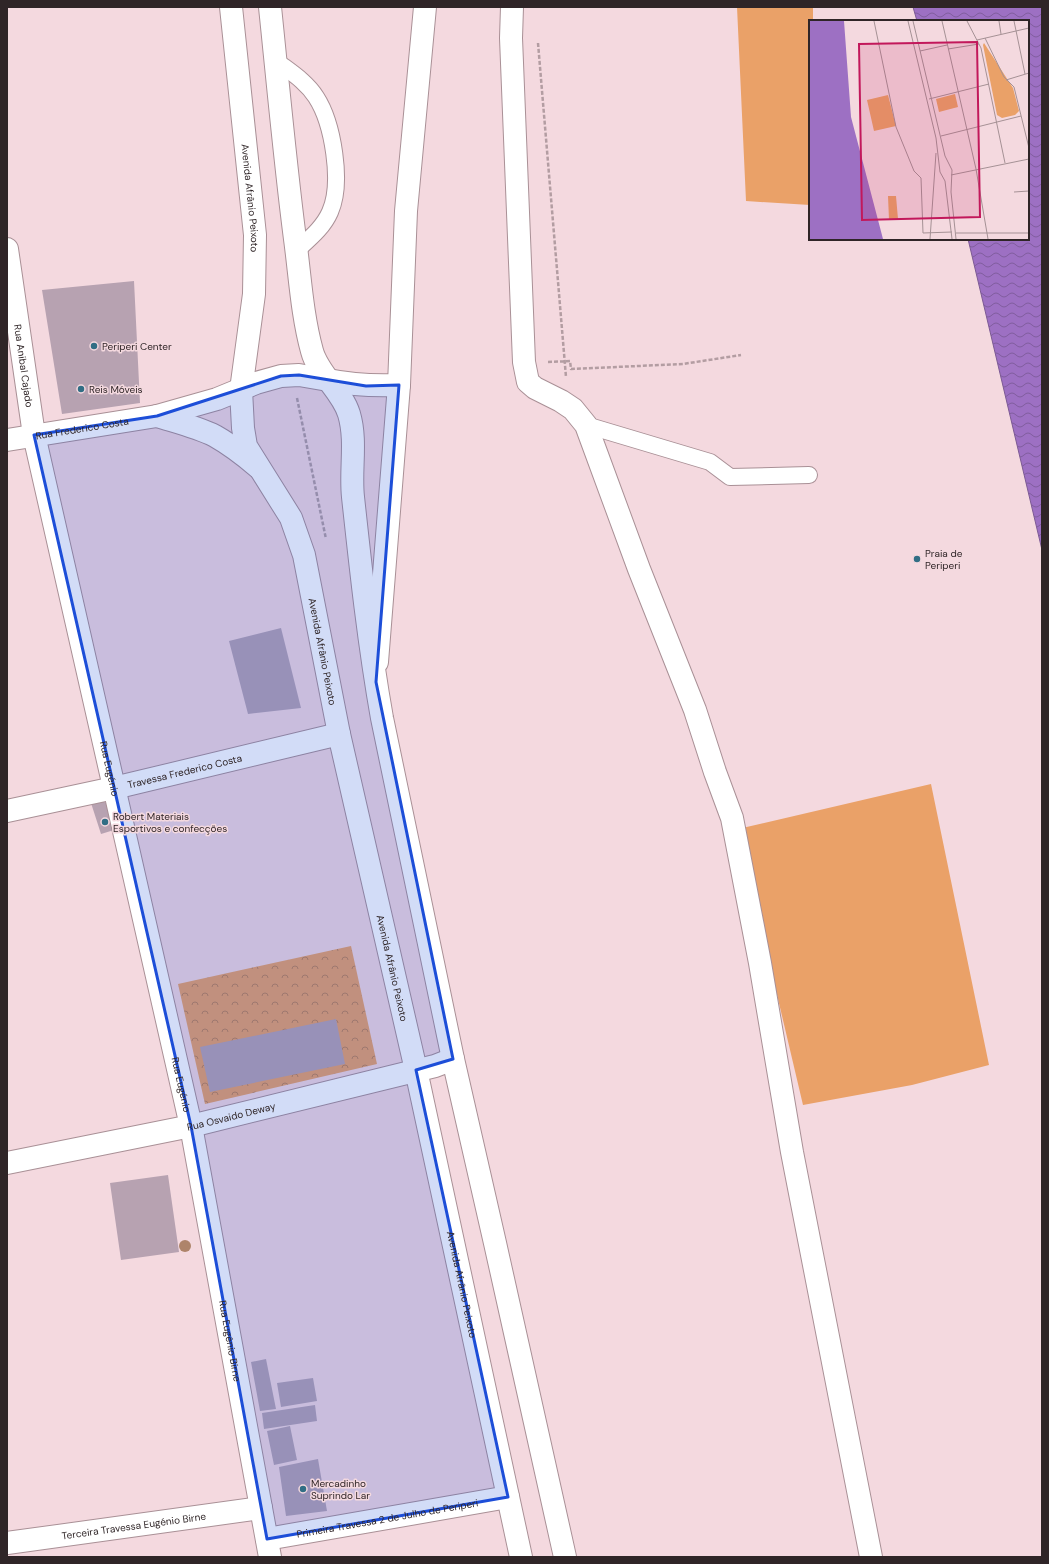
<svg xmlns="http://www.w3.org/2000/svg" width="1049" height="1564" viewBox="0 0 1049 1564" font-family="'DM Sans',sans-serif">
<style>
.grass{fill:#eaa168}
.park{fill:url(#park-crowns)}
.water{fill:url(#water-waves);stroke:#7c5a94}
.building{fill:#b7a2b1}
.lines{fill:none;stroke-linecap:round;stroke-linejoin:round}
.lane-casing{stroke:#a99096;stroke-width:18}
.street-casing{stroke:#a99096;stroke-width:24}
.secondary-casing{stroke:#a99096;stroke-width:24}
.primary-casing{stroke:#a99096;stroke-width:24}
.path{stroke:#b39da2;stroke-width:2.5;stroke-dasharray:4 2;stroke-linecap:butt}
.lane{stroke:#fff;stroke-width:16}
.street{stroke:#fff;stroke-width:22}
.secondary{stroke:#fff;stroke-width:22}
.primary{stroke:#fff;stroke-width:22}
.tree{fill:#ae846a}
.marked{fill:#1d4ed8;fill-opacity:0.2;stroke:#1d4ed8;stroke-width:3;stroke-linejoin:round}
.poi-dot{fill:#316e85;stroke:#f4d9df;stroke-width:1.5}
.labels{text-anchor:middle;stroke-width:3;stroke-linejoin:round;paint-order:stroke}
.street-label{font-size:10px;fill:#2f2527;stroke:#f4d9df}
.poi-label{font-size:10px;fill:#2f2527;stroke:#f4d9df;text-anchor:start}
.inset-road{fill:none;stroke:#a59195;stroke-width:1}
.view{fill:#c2185b;fill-opacity:0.15;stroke:#c2185b;stroke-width:2}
.inset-edge{fill:none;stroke:#2f2527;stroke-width:2}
</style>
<defs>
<pattern id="park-crowns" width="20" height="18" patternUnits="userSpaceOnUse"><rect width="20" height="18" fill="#eaa168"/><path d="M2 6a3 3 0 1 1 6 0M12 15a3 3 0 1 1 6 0" fill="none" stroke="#be8356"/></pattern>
<pattern id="water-waves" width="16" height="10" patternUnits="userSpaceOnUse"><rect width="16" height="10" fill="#9d70c3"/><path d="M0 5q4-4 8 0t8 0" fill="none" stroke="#805c9e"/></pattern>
</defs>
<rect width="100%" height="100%" fill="#f4d9df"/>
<!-- grass -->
<path class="grass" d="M737,7H813V21H810V205L746,201Z
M931,784L989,1065L912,1085L803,1105L738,829Z"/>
<!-- park -->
<path class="park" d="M351,946L377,1064L205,1104L178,984Z"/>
<!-- water -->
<path class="water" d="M913,7H1042V550L968,239H1028V21H917Z"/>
<!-- building -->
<path class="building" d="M134,281L140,403L62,414L42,290Z
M281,628L301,708L248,714L229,641Z
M103,801L110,806L114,830L101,834L91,803Z
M336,1019L345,1064L210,1092L200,1047Z
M168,1175L179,1252L121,1260L110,1183Z
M266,1359L276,1409L260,1411L251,1362Z
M313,1378L317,1401L281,1407L277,1383Z
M315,1405L317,1421L264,1429L262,1413Z
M290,1426L297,1460L274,1465L267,1431Z
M318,1459L327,1511L286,1516L279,1467Z"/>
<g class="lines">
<defs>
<path id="lane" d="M275,60C289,71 306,81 316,97C333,123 343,183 330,212C323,228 309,239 296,251
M586,425L710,462L730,477L809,475"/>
<g id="street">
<path d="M512,7L511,38L524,362L528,382L535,388L561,401L573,409L586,425L639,569L695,710L715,772L732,818L760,963L792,1152L871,1557"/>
<path id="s1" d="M7,249L34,435L191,1126L270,1557"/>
<path d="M328,380C352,385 375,386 399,385"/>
<path d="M377,662L399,385L406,211L425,7"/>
<path id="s2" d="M7,811L114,788L339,734"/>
<path id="s3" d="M7,1163L191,1126L435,1066L453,1059"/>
<path id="s4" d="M267,1539L508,1497"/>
<path id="s5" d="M7,1543L261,1508"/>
</g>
<g id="secondary">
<path d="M157,416C176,422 197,427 215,436C231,445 245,456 258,467"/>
<path id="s6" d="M7,440L157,416L217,399L256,383L281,376L299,375L328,380"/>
</g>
<g id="primary">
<path id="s7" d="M231,7L255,235L254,294L241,390L243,428L246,446L291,518L304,555L339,734L416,1070L521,1557"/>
<path d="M270,7C278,84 285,162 295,239C300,276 302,315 312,351C318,374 342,391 349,414C357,441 350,470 353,497C361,571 369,645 382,718L453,1059L495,1243L565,1557"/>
</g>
</defs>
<!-- lane casing -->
<use href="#lane" class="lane-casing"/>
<!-- street casing -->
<use href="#street" class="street-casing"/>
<!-- secondary casing -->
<use href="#secondary" class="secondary-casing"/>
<!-- primary casing -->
<use href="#primary" class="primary-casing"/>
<!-- path -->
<path class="path" d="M538,43L566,377
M548,362L570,361L571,369L683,364L741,355
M297,398L326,539"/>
<!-- lane -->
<use href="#lane" class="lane"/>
<!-- street -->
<use href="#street" class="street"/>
<!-- secondary -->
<use href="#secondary" class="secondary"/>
<!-- primary -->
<use href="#primary" class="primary"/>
</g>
<!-- trees -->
<circle class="tree" cx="185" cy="1246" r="6"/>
<!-- marked area -->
<path class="marked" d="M299,375L366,386L399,385L376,682L453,1059L416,1070L508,1497L267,1539L191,1126L34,435L157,416L281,376Z"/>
<!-- markers -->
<g class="poi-dot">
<circle cx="94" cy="346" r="4"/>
<circle cx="81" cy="389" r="4"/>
<circle cx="917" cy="559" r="4"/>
<circle cx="105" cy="822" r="4"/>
<circle cx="303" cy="1489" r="4"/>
</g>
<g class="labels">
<!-- street labels -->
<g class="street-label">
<text dy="4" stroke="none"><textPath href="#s7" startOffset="192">Avenida Afrânio Peixoto</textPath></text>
<text dy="4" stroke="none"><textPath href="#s1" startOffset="118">Rua Anibal Cajado</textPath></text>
<text dy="4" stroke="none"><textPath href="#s6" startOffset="76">Rua Frederico Costa</textPath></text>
<text dy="4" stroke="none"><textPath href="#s7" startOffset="664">Avenida Afrânio Peixoto</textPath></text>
<text dy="4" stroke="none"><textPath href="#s1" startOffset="530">Rua Eugénio</textPath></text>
<text dy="4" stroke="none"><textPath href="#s2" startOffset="182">Travessa Frederico Costa</textPath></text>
<text dy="4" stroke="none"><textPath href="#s7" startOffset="988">Avenida Afrânio Peixoto</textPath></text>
<text dy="4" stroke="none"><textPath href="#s1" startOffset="854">Rua Eugénio</textPath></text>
<text dy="4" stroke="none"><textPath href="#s3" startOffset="229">Rua Osvaido Deway</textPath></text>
<text dy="4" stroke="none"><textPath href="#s7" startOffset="1312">Avenida Afrânio Peixoto</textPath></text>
<text dy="4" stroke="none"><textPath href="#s1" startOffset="1115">Rua Eugênio Birne</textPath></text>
<text dy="4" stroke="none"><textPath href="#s4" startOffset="122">Primeira Travessa 2 de Julho de Periperi</textPath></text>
<text dy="4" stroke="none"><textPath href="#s5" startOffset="128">Terceira Travessa Eugénio Birne</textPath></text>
</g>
<!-- poi labels -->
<g class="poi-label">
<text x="102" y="350">Periperi Center</text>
<text x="89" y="393">Reis Móveis</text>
<text x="925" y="557">Praia de<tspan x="925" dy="12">Periperi</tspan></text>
<text x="113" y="820">Robert Materiais<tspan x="113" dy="12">Esportivos e confecções</tspan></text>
<text x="311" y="1487">Mercadinho<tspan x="311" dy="12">Suprindo Lar</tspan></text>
</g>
</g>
<!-- overview -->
<g transform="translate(809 20)">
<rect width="220" height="220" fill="#f4d9df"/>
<path d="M79,75L87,106L65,111L58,80ZM79,176H87L89,199L80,200Z" fill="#eaa168"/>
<path d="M175,23L204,68L210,91L206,95L193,98L188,95L174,25ZM146,74L149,87L130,92L127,79Z" fill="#eaa168"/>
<path d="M0,1H35L42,97L74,219H0Z" fill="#9d70c3"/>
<path class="inset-road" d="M65,1L87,107L105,151L112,158L114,213L143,212M99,1L127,118L131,152L136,161L143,219M104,1L136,136L143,150L142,172L147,219M133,1L167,149L179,219M158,1L172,28L196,143M190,1L192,14M205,1L216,54M176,18L195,57L205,67L220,128M168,20L220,8M139,29L170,24M111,31L138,25M197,60L220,53M120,79L180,64M132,116L212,96M142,155L220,139M205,172L220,171M147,213H220M121,219L127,133"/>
<path class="view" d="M168,22L171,197L53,200L50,24Z"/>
<rect width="220" height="220" class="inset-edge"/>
</g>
<!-- border -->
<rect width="1049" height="1564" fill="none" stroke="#2f2527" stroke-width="16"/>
</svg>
